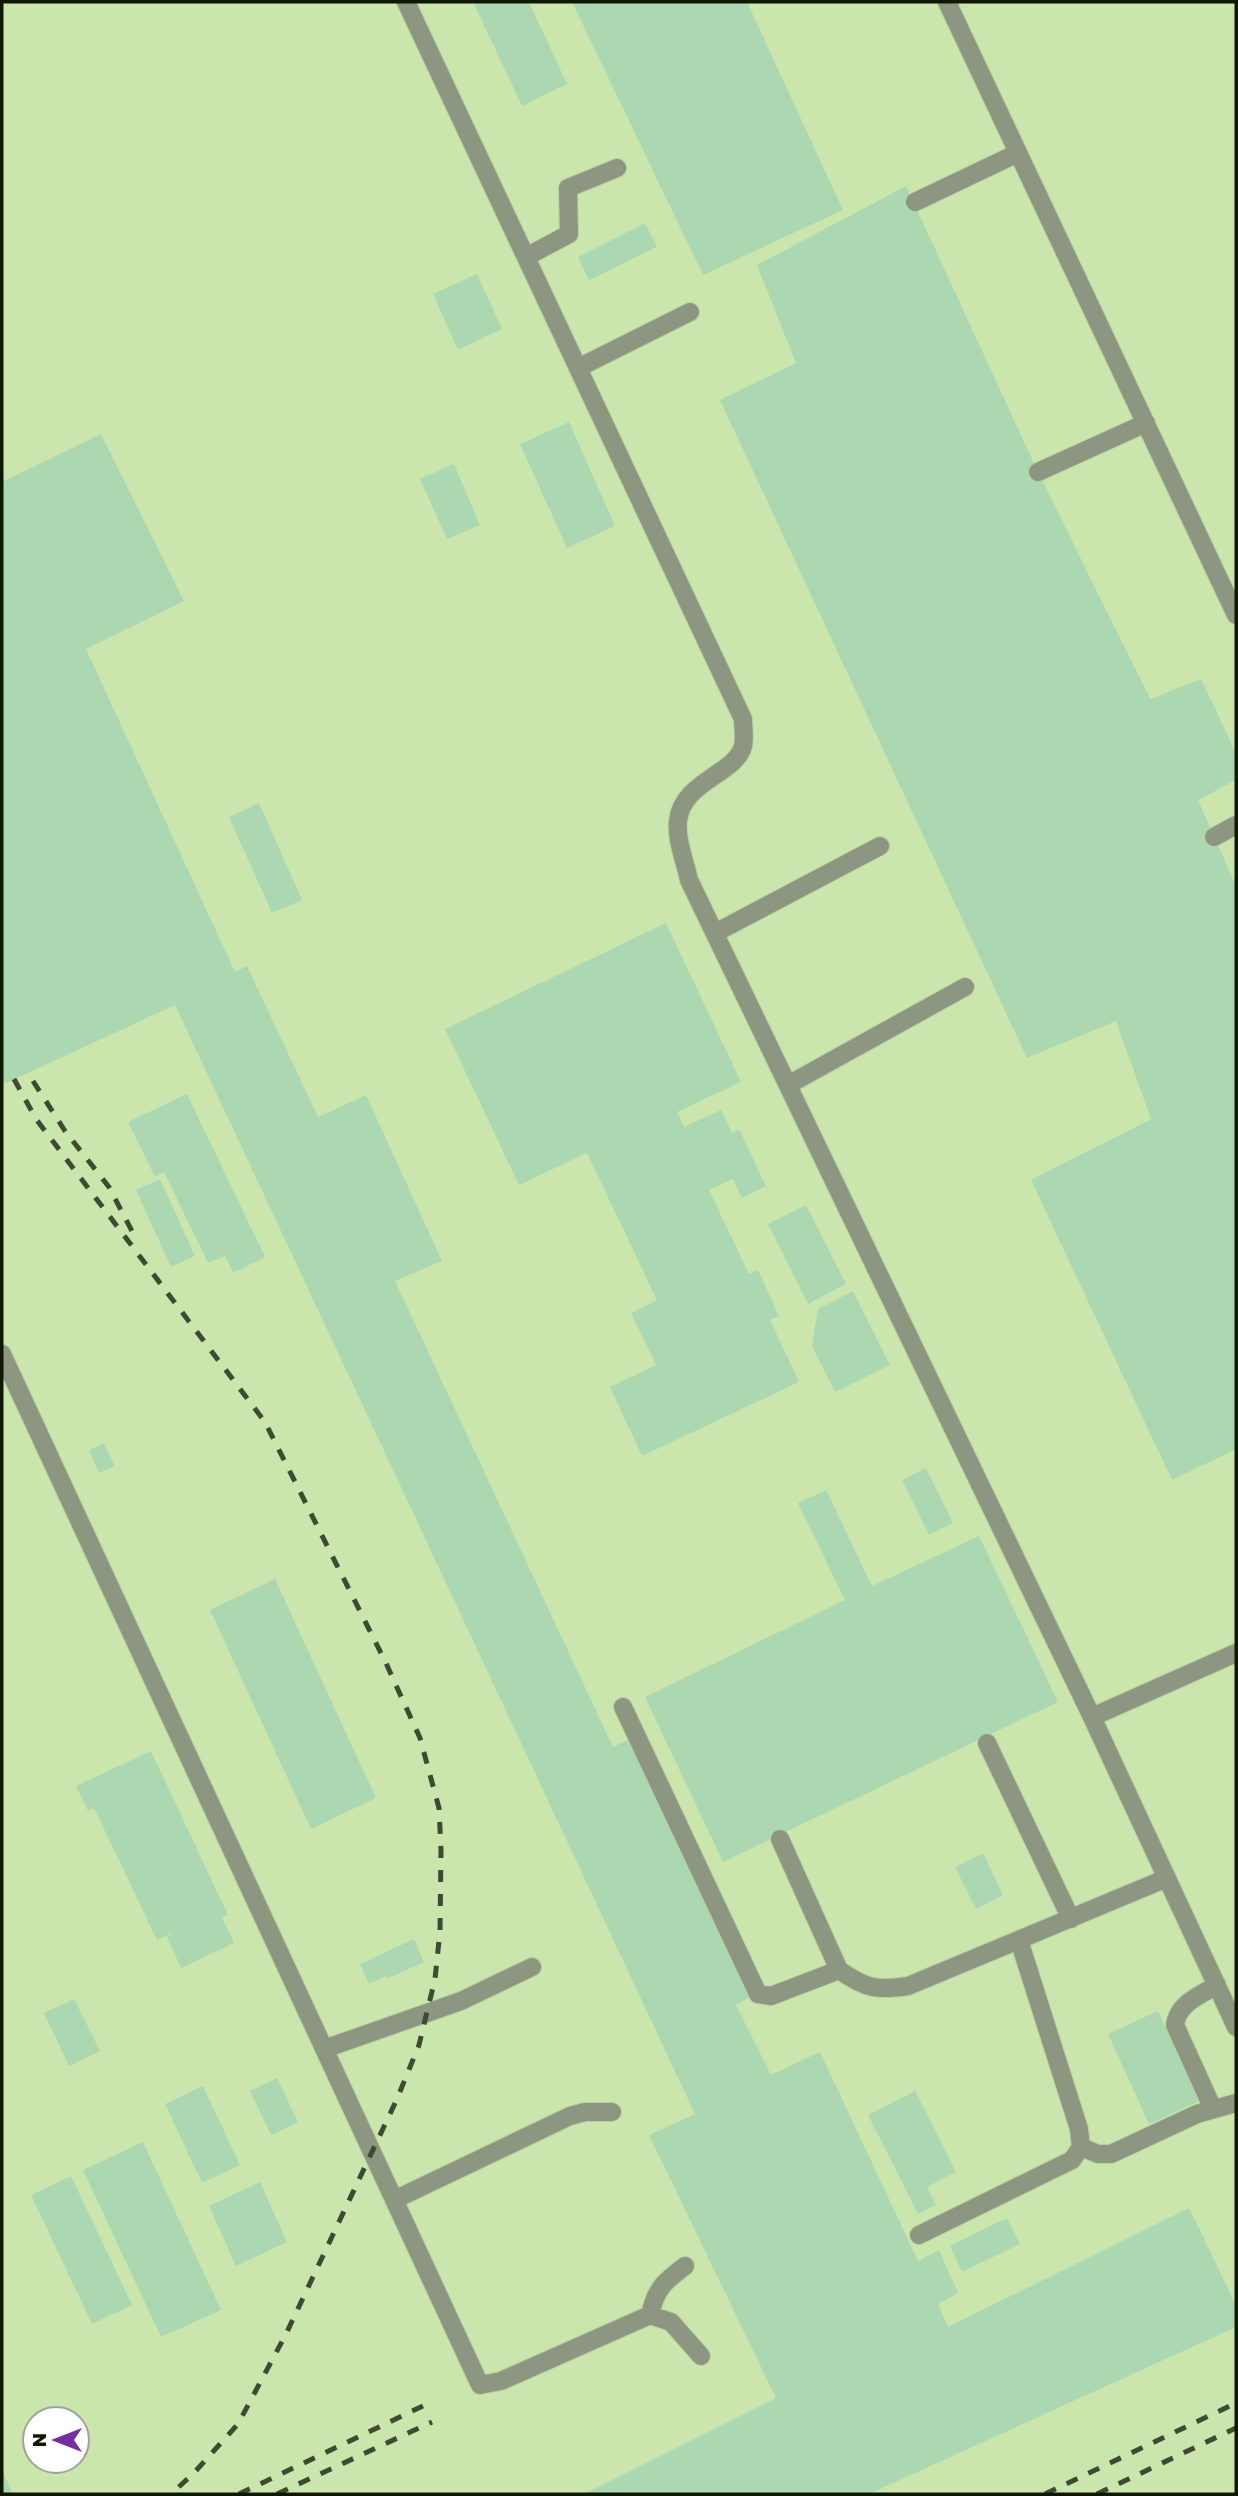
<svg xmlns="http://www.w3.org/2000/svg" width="1238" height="2496" viewBox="0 0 1238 2496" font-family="'Golos Text',sans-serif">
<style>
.built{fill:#cbe6ac;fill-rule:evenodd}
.building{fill:#abd8b0}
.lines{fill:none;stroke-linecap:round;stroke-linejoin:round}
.minor-casing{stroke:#b9cea0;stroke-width:20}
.minor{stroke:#8c9681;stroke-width:18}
.rail{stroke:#3f4b31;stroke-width:5;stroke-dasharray:12 12;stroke-linecap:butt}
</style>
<rect width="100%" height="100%" fill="#d9f1be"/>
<!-- built -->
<path class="built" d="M2,2H1236V2494H2ZM35,2419H77V2461H35Z"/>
<!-- building -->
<path class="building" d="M478,2H529L567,84L522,106L474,4Z
M572,2H747L843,210L703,275Z
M906,186L1038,472L1150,699L1201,679L1236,753V780L1198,800L1236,886V1449L1172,1480L1031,1180L1151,1119L1116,1021L1027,1058L720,400L796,363L757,265Z
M645,223L657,247L589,280L578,257Z
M477,274L502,329L458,350L433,294Z
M569,422L615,526L567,548L520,444Z
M101,434L184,601L86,649L235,972L247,966L318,1117L366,1095L442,1261L395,1281L613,1747L629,1739L751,1996L736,2005L771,2075L820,2052L918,2261L939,2250L958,2293L938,2304L948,2327L1189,2208L1236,2305V2327L869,2494H584L776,2398L649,2135L695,2114L175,1005L2,1085V482Z
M454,464L480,525L447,539L420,479Z
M259,803L302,900L272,913L229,817Z
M666,923L741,1082L677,1112L684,1127L721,1110L732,1133L739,1129L766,1186L742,1198L733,1179L709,1190L749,1274L758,1270L779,1316L770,1320L799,1382L642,1456L610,1387L656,1365L631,1313L657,1300L587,1153L519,1185L445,1029Z
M187,1094L265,1257L233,1273L225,1256L208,1263L164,1172L155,1177L128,1122Z
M160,1179L195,1256L171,1267L136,1190Z
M806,1205L846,1284L808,1304L768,1224Z
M853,1291L890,1365L835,1392L812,1346L818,1309Z
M104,1443L115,1466L99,1473L89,1450Z
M926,1468L953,1523L929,1535L902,1480Z
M826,1490L872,1586L979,1536L1058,1702L723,1862L645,1697L845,1600L798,1503Z
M275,1579L376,1798L311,1829L210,1610Z
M151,1751L228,1915L222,1917L234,1943L181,1968L167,1937L174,1932L157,1940L94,1808L88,1811L76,1786Z
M983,1853L1003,1895L976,1909L955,1867Z
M414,1939L424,1962L387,1979L386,1976L369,1984L360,1964Z
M74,1999L100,2051L69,2066L44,2013Z
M1158,2011L1199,2101L1149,2124L1108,2034Z
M277,2078L298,2122L271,2135L250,2091Z
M203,2086L240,2165L202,2183L165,2104Z
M915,2091L956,2172L927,2187L936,2205L918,2214L868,2115Z
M143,2142L221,2310L161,2337L83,2170Z
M71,2176L132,2305L92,2324L31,2195Z
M260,2182L287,2242L236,2266L209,2206Z
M1007,2218L1020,2244L962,2272L950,2246Z
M2,2470L13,2494H2Z"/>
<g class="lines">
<defs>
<path id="minor" d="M406,2L743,719C743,727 745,738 743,746C736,774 682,781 678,821C676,840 685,861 689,880L1092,1717L1236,2027
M947,2L1236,615
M915,202L1018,153
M526,257L569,234L568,188L617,168
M578,368L690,312
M1038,472L1146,423
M1214,837L1236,825
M715,933L880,846
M788,1085L965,987
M2,1354L480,2385L501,2381L650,2315L671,2322L701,2356
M623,1707L758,1994L771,1996L839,1970
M1092,1717L1236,1653
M987,1743L1071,1919
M780,1839L839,1970C865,1988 876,1991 908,1986L1167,1878
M324,2049L461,2001L532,1967
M1213,2109L1175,2025C1178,2003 1199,1996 1217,1985
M1081,2147L1098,2154H1111L1197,2114L1236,2103
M394,2200L570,2116L585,2112H612
M919,2235L1072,2160L1081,2147L1079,2129L1019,1940
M650,2315C656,2288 664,2282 685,2266"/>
</defs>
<!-- minor casing -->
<use href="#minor" class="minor-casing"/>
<!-- minor -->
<use href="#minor" class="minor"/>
<!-- rail -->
<path class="rail" d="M14,1079L36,1119L265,1422L385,1661L420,1738L439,1808L441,1850L440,1931L435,1979L419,2045L397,2099L286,2334L238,2424L193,2474L171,2494
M33,1081L65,1131L109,1187L134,1235
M239,2494L427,2404
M277,2494L432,2422
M1045,2494L1236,2403
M1097,2494L1236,2428"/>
</g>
<!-- border -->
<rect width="1238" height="2496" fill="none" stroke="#0f1705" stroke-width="7"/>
<!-- north arrow -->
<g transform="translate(56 2440) rotate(270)"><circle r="33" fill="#ffffff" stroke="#9fa29b" stroke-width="2"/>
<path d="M0-5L12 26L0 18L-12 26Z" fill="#742fa2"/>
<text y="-10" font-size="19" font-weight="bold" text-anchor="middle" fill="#0f1705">N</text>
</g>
</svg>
